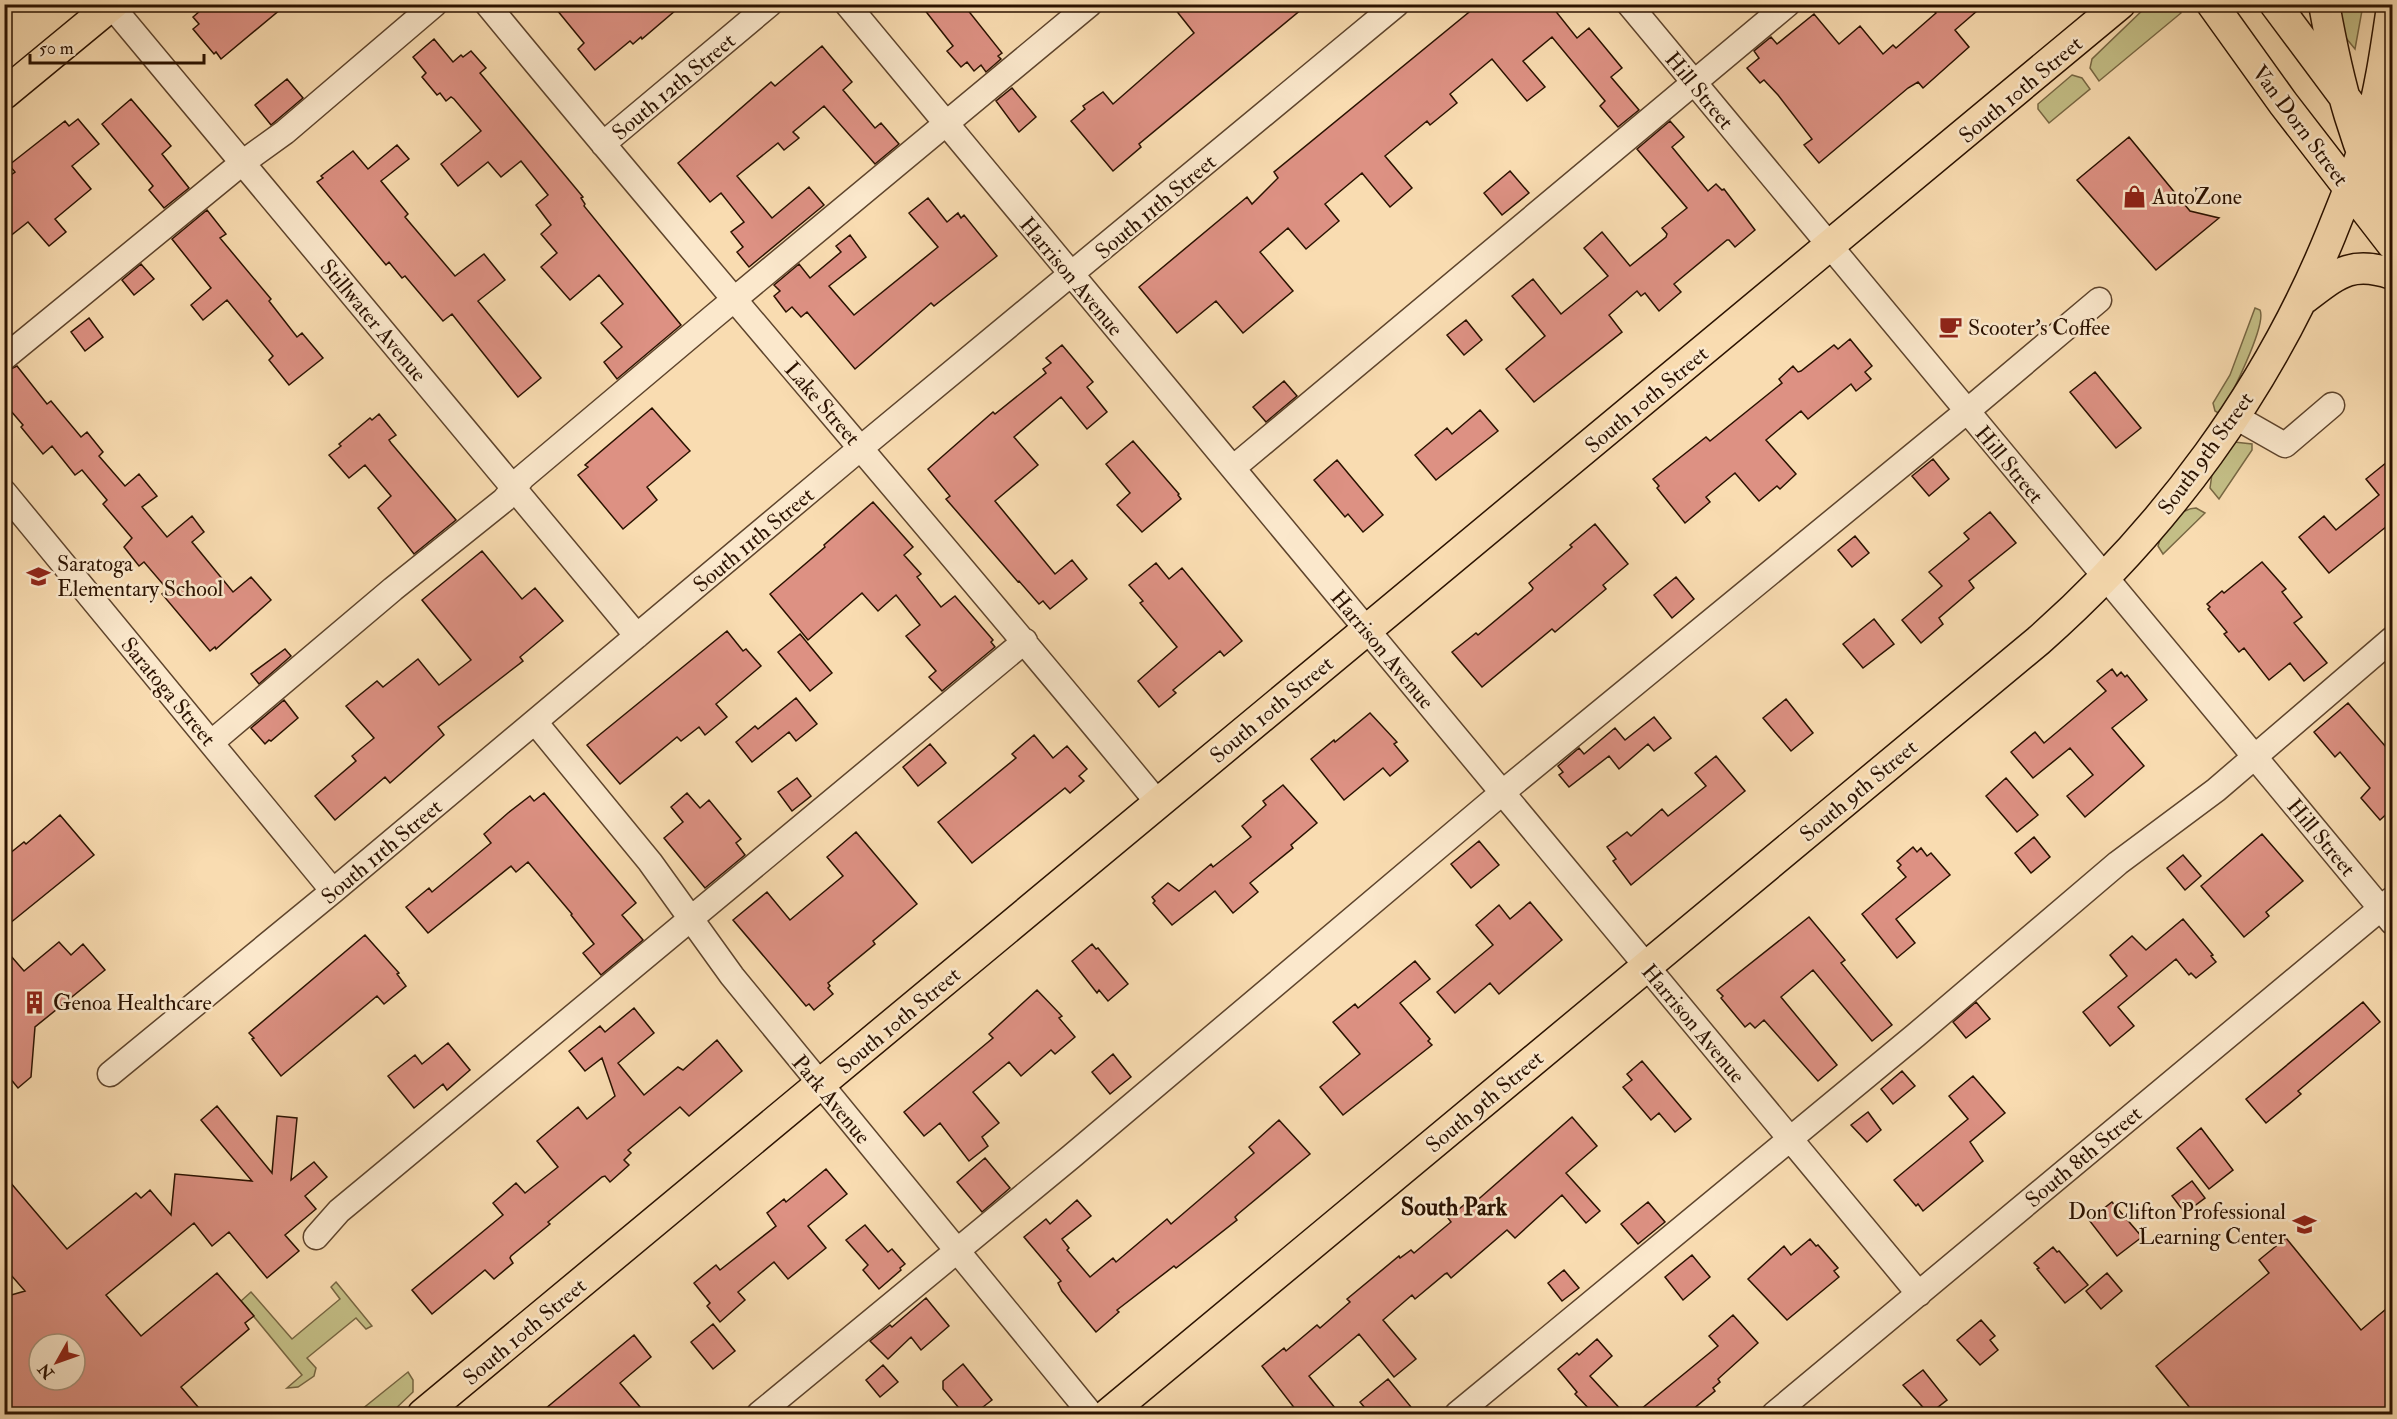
<svg xmlns="http://www.w3.org/2000/svg" width="2397" height="1419" viewBox="0 0 2397 1419" font-family="'IM FELL Double Pica',serif">
<style>
.green{fill:#c4bf87;stroke:#786844;stroke-width:1.5}
.building{fill:#dd9183;stroke:#2b1200;stroke-width:1.5;fill-rule:evenodd}
.lines{fill:none;stroke-linecap:round;stroke-linejoin:round}
.minor-casing{stroke:#5e442c;stroke-width:27}
.major-casing{stroke:#2b1200;stroke-width:33}
.minor{stroke:#fbe8cc;stroke-width:24}
.major{stroke:#f9dcb1;stroke-width:30}
.labels{text-anchor:middle;stroke-width:5;stroke-linejoin:round;paint-order:stroke}
.street-label{font-size:22px;fill:#2b1200;stroke:#fbe8cc}
.poi-label{font-size:22px;fill:#2b1200;stroke:#fbe8cc;text-anchor:start}
.neighbourhood-label{font-size:24px;font-weight:bold;fill:#2b1200;stroke:#fbe8cc}
</style>
<rect width="100%" height="100%" fill="#f9dcb1"/>
<filter id="stains"><feTurbulence type="fractalNoise" baseFrequency=".00333" numOctaves="4"/><feColorMatrix values="0 0 0 0 .2 0 0 0 0 .09 0 0 0 0 .02 0 0 0 .5 -.17"/></filter>
<radialGradient id="worn" r=".72"><stop offset=".6" stop-color="#630" stop-opacity="0"/><stop offset="1" stop-color="#630" stop-opacity=".3"/></radialGradient>
<!-- green -->
<path class="green" d="M2148,5H2175L2181,13L2099,81L2090,68L2092,59Z
M2319,5H2363L2355,49Z
M2072,75L2082,78L2090,89L2049,123L2038,109V104Z
M2255,308L2260,310C2267,325 2230,398 2220,414L2215,411L2213,403L2230,375Z
M2234,442L2252,444V450L2219,499L2210,488L2212,474Z
M2196,508L2205,513L2163,554L2158,546C2162,530 2180,508 2196,508Z
M336,1282L372,1326L366,1329L356,1318L307,1358L316,1368L314,1376L298,1387L287,1388L302,1375L241,1301L251,1292L292,1339L340,1299L331,1287Z
M408,1372L413,1380V1392L390,1414H356Z"/>
<!-- building -->
<path class="building" d="M208,4H287L221,59L216,52L214,54L193,29L199,24L193,17Z
M552,4H683L642,39L641,37L633,44L630,41L595,70L578,49L584,43Z
M920,4H963L1002,53L998,56L1001,59L986,72L981,65L974,71L967,62L961,67L947,51L953,46Z
M1171,4H1308L1139,144L1141,147L1113,171L1071,121L1085,109L1083,106L1103,92L1113,104L1194,33Z
M1479,4H1550L1577,38L1589,28L1622,68L1611,77L1639,110L1618,127L1600,106L1605,101L1552,37L1523,61L1545,87L1527,101L1492,59L1450,94L1457,103L1430,125L1427,121L1385,156L1412,188L1390,207L1362,173L1325,204L1339,221L1306,249L1288,228L1260,252L1293,291L1243,333L1216,301L1177,333L1139,287L1247,197L1252,204L1278,178L1274,172Z
M1928,4H1985L1955,30L1969,47L1923,88L1918,82L1908,88L1819,163L1804,145L1812,139L1778,95L1764,80L1760,83L1747,68L1759,58L1754,51L1771,37L1777,44L1814,14L1839,44L1860,26L1883,54L1893,45L1896,48L1936,13Z
M434,39L453,62L461,55L463,57L471,51L486,68L480,73L583,197L581,198L585,204L584,206L681,325L617,379L604,362L622,347L601,323L623,304L599,275L570,300L541,267L557,253L541,234L551,225L536,205L548,195L521,161L501,177L488,162L458,186L441,164L481,131L454,99L451,97L446,101L440,93L437,95L422,77L426,73L413,57Z
M822,46L852,82L843,90L875,128L881,123L899,144L875,164L824,106L793,132L799,138L784,150L778,143L737,176L772,218L809,187L824,205L749,267L737,252L743,247L731,232L744,222L721,193L710,202L678,163L771,82L775,86Z
M287,79L303,98L271,125L255,105Z
M1012,88L1036,117L1019,132L996,101Z
M131,99L171,146L162,154L189,188L164,208L149,190L153,186L102,124Z
M78,119L99,144L72,166L91,189L55,219L66,232L49,246L28,222L4,241V180L15,172L9,165L65,121L69,126Z
M1670,121L1684,137L1672,147L1708,191L1716,184L1722,190L1724,189L1755,230L1735,247L1729,240H1727L1674,284L1681,292L1659,311L1645,293L1641,296L1637,291L1609,315L1622,332L1534,402L1506,369L1545,336L1512,296L1533,279L1561,314L1608,276L1584,248L1602,232L1630,266L1666,237L1667,234L1662,228L1687,208L1637,149Z
M2129,137L2190,211L2219,218L2156,270L2077,180Z
M397,145L409,159L381,181L408,214L405,217L455,276L484,254L505,280L478,301L541,378L518,397L452,314L443,321L405,276L402,278L389,262L386,265L317,182L323,178L321,176L353,151L368,169Z
M1510,171L1529,193L1502,215L1484,193Z
M928,198L947,222L958,213L961,218L964,215L997,256L934,306L931,303L855,369L807,312L801,317L792,307L786,312L774,296L780,291L774,285L799,264L810,278L841,252L836,246L850,235L866,257L829,286L854,315L938,247L909,213Z
M207,210L226,234L220,238L271,299L269,301L297,337L302,333L323,358L289,385L269,360L273,356L227,300L203,320L191,305L211,288L172,239Z
M141,264L154,279L134,295L122,280Z
M89,318L103,337L85,351L71,332Z
M1466,320L1482,340L1464,355L1447,335Z
M1850,339L1872,366L1865,372L1871,379L1856,391L1851,384L1808,419L1801,411L1766,440L1796,474L1780,489L1777,486L1759,501L1735,473L1706,497L1710,502L1685,523L1657,488L1659,486L1653,479L1706,437L1710,441L1782,383L1779,379L1793,366L1798,372L1801,371L1834,345L1838,349Z
M1062,345L1093,382L1087,387L1107,412L1087,429L1061,397L1014,437L1038,465L995,501L1055,574L1072,560L1087,579L1050,609L1043,601L1039,604L1019,581L1018,582L946,499L950,496L928,469L993,412L995,414L1046,373L1043,369L1051,363L1046,358Z
M17,366L47,404L51,401L81,437L87,432L103,452L99,456L125,486L139,474L157,496L142,507L167,537L192,516L204,532L192,542L233,592L251,577L271,600L216,649L215,647L210,651L162,594L168,590L144,562L139,566L124,547L132,538L103,504L107,500L82,470L75,475L52,446L43,454L21,427L23,425L4,403V372Z
M2095,372L2141,428L2116,448L2070,392Z
M1284,381L1297,396L1266,422L1253,407Z
M652,408L690,451L647,487L657,500L623,529L578,475L588,467L585,465Z
M1480,410L1498,431L1436,480L1415,455L1447,428L1452,434Z
M379,414L396,435L389,440L391,443L456,520L414,554L378,508L391,496L365,465L349,478L329,455L341,446L339,444L370,418L372,420Z
M1133,441L1179,494L1178,495L1181,499L1142,532L1117,505L1130,493L1106,464Z
M2392,458V522L2329,573L2299,537L2324,516L2336,530L2379,495L2366,479Z
M1933,459L1949,479L1929,496L1912,476Z
M1337,460L1383,515L1363,532L1348,514L1345,517L1314,480Z
M873,502L913,547L904,555L921,574L917,577L941,607L955,596L993,640L991,642L995,647L942,691L929,677L936,671L906,636L920,625L896,595L878,611L862,593L808,640L770,594L825,547L824,545Z
M1990,512L2016,543L1969,581L1974,588L1939,618L1943,624L1921,643L1902,620L1942,586L1929,572L1969,539L1964,533Z
M1595,524L1628,564L1603,585L1606,589L1555,632L1552,629L1482,687L1452,652L1476,633L1478,635L1532,590L1533,588L1529,583L1572,547L1570,545Z
M1855,536L1869,553L1852,567L1838,550Z
M482,551L522,599L535,588L563,621L520,657L523,661L438,727L444,735L390,783L385,777L335,820L315,796L356,761L352,756L374,738L346,706L377,681L383,687L418,659L439,685L471,660L422,600Z
M2262,562L2286,589L2282,592L2302,617L2294,623L2327,663L2304,681L2290,663L2269,680L2244,648L2239,652L2224,634L2227,632L2208,609L2210,607L2207,604L2222,591L2224,593Z
M1156,563L1169,579L1182,568L1242,641L1224,656L1220,651L1173,690L1176,693L1159,707L1138,681L1177,647L1140,603L1143,601L1129,585Z
M1676,577L1694,599L1672,618L1654,595Z
M1874,619L1894,644L1863,668L1843,644Z
M727,631L743,651L746,649L761,666L716,704L727,717L705,735L699,727L681,741L677,737L620,784L587,745Z
M800,634L832,673L810,691L778,652Z
M285,649L291,656L259,684L251,674Z
M2112,669L2117,676L2121,672L2125,677L2127,675L2147,700L2112,728L2144,766L2085,817L2067,796L2093,775L2070,748L2033,778L2011,752L2035,732L2044,743L2106,691L2097,681Z
M796,698L817,724L796,741L789,732L752,762L736,742L755,726L758,729Z
M1786,699L1813,733L1791,751L1763,718Z
M284,700L298,718L271,741L269,740L265,744L251,728Z
M2348,703L2392,754V809L2380,820L2361,798L2370,788L2340,752L2335,757L2314,732Z
M1370,713L1397,742L1394,744L1408,761L1390,776L1383,768L1344,800L1311,759L1334,740L1335,742Z
M1654,717L1671,738L1654,751L1648,744L1619,769L1609,756L1569,787L1559,775L1563,772L1558,766L1579,748L1584,754L1615,728L1625,740Z
M1034,735L1053,758L1067,746L1087,769L1079,776L1084,781L1070,793L1065,788L972,863L938,822L1016,758L1012,754Z
M930,744L946,763L918,786L903,767Z
M1716,756L1745,791L1631,885L1613,861L1616,859L1607,847L1627,832L1631,836L1662,809L1668,816L1706,786L1695,773Z
M797,778L811,796L792,811L778,792Z
M2006,778L2038,815L2017,832L1986,796Z
M1283,785L1317,823L1291,845L1293,848L1250,883L1258,892L1233,913L1215,891L1172,925L1153,903L1155,901L1152,897L1168,883L1179,891L1211,864L1213,867L1251,837L1242,826L1266,805L1263,801Z
M544,793L636,903L622,915L643,940L601,975L583,953L594,944L571,915L572,914L528,862L516,872L511,866L428,933L406,907L429,888L432,892L491,843L484,834L508,813L530,796L534,801Z
M687,793L700,808L709,800L741,839L736,843L745,855L705,888L664,838L683,822L671,807Z
M60,815L94,855L4,928V858L24,842L26,844Z
M856,832L917,904L873,941L875,944L828,983L830,986L828,988L833,994L814,1010L809,1004L806,1006L733,920L767,892L790,920L843,876L827,857Z
M2262,834L2303,881L2266,912L2269,916L2244,937L2201,886Z
M2034,837L2050,857L2031,873L2015,853Z
M1479,841L1499,865L1471,888L1451,864Z
M1913,847L1917,852L1921,848L1927,856L1931,853L1950,875L1896,919L1915,943L1897,958L1862,914L1906,877L1898,868L1901,865L1897,861Z
M2183,855L2201,876L2185,890L2167,868Z
M1530,902L1562,940L1499,994L1490,983L1455,1013L1437,992L1493,945L1476,925L1499,905L1510,919Z
M1809,917L1845,960L1841,963L1892,1025L1872,1041L1813,970L1781,997L1837,1065L1818,1081L1764,1020L1755,1028L1750,1023L1745,1027L1721,998L1723,996L1717,990Z
M2183,919L2213,955L2211,956L2216,962L2196,978L2191,973L2189,975L2176,959L2118,1007L2134,1026L2110,1046L2083,1012L2127,976L2110,955L2132,936L2146,950Z
M365,935L399,973L397,974L406,986L384,1004L377,996L281,1076L252,1039L254,1038L249,1033Z
M59,942L71,955L83,944L105,970L35,1027L31,1077L18,1088L4,1071V948L24,971Z
M1092,944L1096,949L1098,948L1128,984L1108,1001L1099,990L1097,993L1072,961Z
M1415,961L1430,979L1400,1003L1430,1039L1428,1041L1432,1045L1343,1115L1320,1087L1360,1054L1333,1022L1355,1004L1358,1008Z
M1037,990L1062,1016L1059,1018L1075,1037L1055,1054L1051,1050L1021,1076L1009,1062L973,1092L999,1123L982,1137L988,1146L969,1161L940,1123L924,1136L904,1112L993,1038L989,1034Z
M1976,1002L1990,1019L1966,1038L1953,1022Z
M2363,1002L2380,1022L2298,1091L2301,1094L2266,1123L2246,1099Z
M634,1008L654,1033L618,1063L644,1095L678,1067L683,1070L717,1040L742,1071L689,1116L680,1107L628,1150L631,1153L624,1160L629,1165L610,1182L605,1176L602,1177L548,1222L550,1224L511,1256L510,1258L513,1263L494,1279L485,1270L432,1314L412,1290L503,1215L493,1203L516,1183L525,1193L558,1167L537,1141L578,1107L587,1119L615,1096L602,1058L585,1071L569,1051L600,1026L605,1032Z
M448,1043L470,1070L447,1090L443,1084L414,1108L388,1076L415,1055L422,1064Z
M1113,1054L1131,1077L1110,1094L1092,1072Z
M1642,1061L1691,1119L1675,1132L1659,1113L1651,1120L1623,1087L1632,1080L1627,1074Z
M1902,1071L1915,1086L1893,1104L1881,1089Z
M1973,1076L2005,1113L1970,1142L1983,1161L1923,1211L1918,1204L1916,1206L1894,1180L1968,1119L1949,1096Z
M217,1106L272,1173L277,1116L297,1118L291,1180L314,1162L327,1177L305,1196L316,1209L285,1235L299,1251L267,1278L229,1232L212,1246L194,1223L106,1295L141,1336L217,1273L254,1316L245,1323L249,1329L181,1387L204,1414H4V1297L25,1291L4,1267V1175L67,1249L136,1193L141,1198L150,1190L171,1215L175,1174L252,1181L201,1120ZM39,1344H75V1380H39Z
M1868,1112L1881,1130L1867,1142L1851,1125Z
M1572,1117L1597,1146L1566,1173L1600,1211L1586,1223L1562,1195L1515,1238L1507,1230L1451,1278L1447,1273L1445,1274L1415,1299L1412,1295L1383,1320L1416,1359L1394,1377L1359,1334L1309,1376L1340,1414H1299L1262,1366L1284,1348L1286,1351L1317,1325L1320,1328L1350,1302L1347,1299L1399,1256L1400,1258L1411,1250L1414,1253L1451,1222L1448,1218L1470,1200L1473,1204Z
M1279,1120L1310,1154L1238,1214L1235,1217L1237,1220L1176,1268L1174,1266L1117,1310L1119,1312L1096,1332L1062,1291L1058,1283L1061,1281L1024,1237L1046,1219L1050,1224L1077,1200L1091,1216L1062,1239L1069,1248L1067,1250L1090,1277L1113,1258L1116,1262L1167,1219L1171,1224L1254,1153L1249,1147Z
M2201,1128L2233,1170L2209,1189L2177,1148Z
M985,1158L1010,1188L982,1212L957,1182Z
M826,1169L847,1194L808,1226L826,1248L788,1279L774,1262L738,1292L745,1300L720,1322L707,1306L710,1303L694,1283L716,1265L720,1270L776,1226L767,1213L784,1199L786,1202Z
M2192,1181L2205,1198L2185,1213L2172,1196Z
M1648,1202L1665,1222L1638,1244L1621,1224Z
M2112,1202L2142,1237L2117,1256L2089,1220Z
M865,1225L888,1252L892,1249L905,1264L900,1268L901,1270L879,1289L863,1270L868,1265L846,1240Z
M2286,1238L2361,1330L2392,1304V1414H2195L2156,1366L2269,1273L2259,1260Z
M1810,1239L1816,1246L1818,1245L1838,1268L1834,1271L1839,1277L1787,1320L1748,1279L1784,1246L1791,1255Z
M2053,1247L2057,1252L2059,1251L2088,1285L2065,1303L2037,1269L2039,1268L2034,1263Z
M1692,1255L1710,1277L1683,1300L1665,1277Z
M1564,1270L1579,1288L1562,1301L1548,1283Z
M2107,1273L2122,1291L2101,1309L2086,1291Z
M926,1298L949,1326L921,1350L911,1337L888,1359L870,1341L890,1325L892,1327Z
M1733,1315L1758,1343L1718,1379L1720,1382L1713,1388L1715,1391L1687,1414H1635L1718,1346L1709,1336Z
M1981,1320L1995,1336L1990,1340L1998,1350L1980,1365L1957,1340Z
M713,1324L735,1351L713,1369L691,1342Z
M634,1335L651,1357L620,1383L646,1414H539Z
M1597,1339L1612,1356L1590,1376L1625,1414H1594L1575,1394L1577,1392L1558,1369L1577,1353L1579,1355Z
M963,1364L992,1400L974,1414H964L943,1389V1381Z
M883,1365L898,1382L880,1397L866,1380Z
M1923,1370L1947,1400L1929,1414L1903,1385Z
M1388,1379L1411,1407L1401,1414H1370L1360,1402Z"/>
<g class="lines">
<defs>
<path id="minor" d="M110,4L637,636
M487,4C708,273 937,534 1158,803
M847,4L1919,1294
M1629,4L2392,922
M603,144L770,4
M4,358L242,163L285,132L435,4
M2234,416L2285,445L2332,405
M1233,468L1788,4
M4,492L333,891
M535,722L650,862L732,976L1091,1414
M212,742L393,589L504,500L523,477L713,317L1090,4
M110,1074L333,891L850,457L1397,4
M316,1237L339,1211L368,1187L1025,641
M759,1414L1072,1156L1503,792L1966,412L2099,300
M1457,1414L1916,1035L2118,863L2216,790L2392,639
M1774,1414L2392,899"/>
<path id="major" d="M2212,4L2283,103L2392,244
M2275,4L2392,161
M2324,4C2339,87 2355,147 2392,222
M4,94L113,4
M2305,298C2337,274 2351,260 2392,274
M423,1414L2120,4
M1108,1414L2038,641C2165,529 2267,391 2331,234C2344,201 2359,167 2368,132C2380,91 2386,48 2392,7"/>
</defs>
<!-- minor casing -->
<use href="#minor" class="minor-casing"/>
<!-- major casing -->
<use href="#major" class="major-casing"/>
<!-- minor -->
<use href="#minor" class="minor"/>
<!-- major -->
<use href="#major" class="major"/>
</g>
<!-- icons -->
<defs>
<symbol id="shop-bare" viewBox="-9 -9 18 18"><path d="M-5-2.5h2.3a2.7 3.5 0 0 1 5.4 0H5L5.5 6h-11ZM-1.5-2.5h3a1.5 2.3 0 0 0-3 0Z" fill="#8f2418" stroke="#fbe8cc" stroke-width="2.5" paint-order="stroke"/></symbol>
<symbol id="cafe-bare" viewBox="-9 -9 18 18"><path d="M-5.5-4.5H6V0H3Q3 3.5 0 3.5H-2.5Q-5.5 3.5-5.5 0ZM3-3.2v2h1.7v-2ZM-6 4.5H4V6H-6Z" fill="#8f2418" stroke="#fbe8cc" stroke-width="2.5" paint-order="stroke"/></symbol>
<symbol id="school-bare" viewBox="-9 -9 18 18"><path d="M0-5L7-2L0 1L-7-2ZM-4 1L0 2.5L4 1V4Q0 6-4 4Z" fill="#8f2418" stroke="#fbe8cc" stroke-width="2.5" paint-order="stroke"/></symbol>
<symbol id="building-bare" viewBox="-9 -9 18 18"><path d="M-4-6H4V6H1V3H-1V6H-4ZM-2.5-4.3h1.7v1.8h-1.7ZM.8-4.3h1.7v1.8H.8ZM-2.5-1h1.7V.8h-1.7ZM.8-1h1.7V.8H.8Z" fill="#8f2418" stroke="#fbe8cc" stroke-width="2.5" paint-order="stroke"/></symbol>
</defs>
<g fill-rule="evenodd">
<use href="#shop-bare" x="2118" y="180" width="33" height="33"/>
<use href="#cafe-bare" x="1934" y="310" width="33" height="33"/>
<use href="#school-bare" x="22" y="560" width="33" height="33"/>
<use href="#building-bare" x="18" y="986" width="33" height="33"/>
<use href="#school-bare" x="2288" y="1208" width="33" height="33"/>
</g>
<g class="labels">
<!-- street labels -->
<g class="street-label">
<text transform="translate(673 86) rotate(-40)" y="8">South 12th Street</text>
<text transform="translate(2020 89) rotate(-40)" y="8">South 10th Street</text>
<text transform="translate(1700 90) rotate(50)" y="8">Hill Street</text>
<text transform="translate(2301 125) rotate(53)" y="8">Van Dorn Street</text>
<text transform="translate(1155 206) rotate(-40)" y="8">South 11th Street</text>
<text transform="translate(1072 276) rotate(50)" y="8">Harrison Avenue</text>
<text transform="translate(374 320) rotate(50)" y="8">Stillwater Avenue</text>
<text transform="translate(1646 399) rotate(-40)" y="8">South 10th Street</text>
<text transform="translate(823 403) rotate(49)" y="8">Lake Street</text>
<text transform="translate(2205 453) rotate(-54)" y="8">South 9th Street</text>
<text transform="translate(2010 464) rotate(50)" y="8">Hill Street</text>
<text transform="translate(753 539) rotate(-40)" y="8">South 11th Street</text>
<text transform="translate(1383 649) rotate(50)" y="8">Harrison Avenue</text>
<text transform="translate(169 691) rotate(50)" y="8">Saratoga Street</text>
<text transform="translate(1271 709) rotate(-40)" y="8">South 10th Street</text>
<text transform="translate(1858 790) rotate(-40)" y="8">South 9th Street</text>
<text transform="translate(2322 837) rotate(50)" y="8">Hill Street</text>
<text transform="translate(381 851) rotate(-40)" y="8">South 11th Street</text>
<text transform="translate(898 1020) rotate(-40)" y="8">South 10th Street</text>
<text transform="translate(1694 1023) rotate(50)" y="8">Harrison Avenue</text>
<text transform="translate(832 1099) rotate(50)" y="8">Park Avenue</text>
<text transform="translate(1484 1101) rotate(-40)" y="8">South 9th Street</text>
<text transform="translate(2083 1156) rotate(-40)" y="8">South 8th Street</text>
<text transform="translate(524 1331) rotate(-40)" y="8">South 10th Street</text>
</g>
<!-- poi labels -->
<g class="poi-label">
<text x="2152" y="204">AutoZone</text>
<text x="1968" y="335">Scooter's Coffee</text>
<text x="57" y="571">Saratoga<tspan x="57" dy="25">Elementary School</tspan></text>
<text x="53" y="1010">Genoa Healthcare</text>
<text x="2286" y="1219" text-anchor="end">Don Clifton Professional<tspan x="2286" dy="25">Learning Center</tspan></text>
</g>
<!-- neighbourhood labels -->
<g class="neighbourhood-label">
<text x="1454" y="1215">South Park</text>
</g>
</g>
<!-- margin -->
<rect width="2397" height="1419" fill="none" stroke="#f9dcb1" stroke-width="24"/>
<rect x="6" y="6" width="2385" height="1407" fill="none" stroke="#2b1200" stroke-width="3"/>
<rect x="12" y="12" width="2373" height="1395" fill="none" stroke="#2b1200" stroke-width="1.5"/>
<!-- north arrow -->
<g transform="translate(57 1362) rotate(230)"><circle r="28" fill="#fbe8cc" stroke="#a8927a" stroke-width="1.5"/>
<path d="M0-4.5L10 22L0 15L-10 22Z" fill="#8f2418"/>
<text y="-9" font-size="16" font-weight="bold" text-anchor="middle" fill="#2b1200">N</text>
</g>
<!-- scale -->
<path d="M30 54v9h174v-9" fill="none" stroke="#2b1200" stroke-width="3"/>
<text x="39" y="54" font-size="18" fill="#2b1200" stroke="#fbe8cc" stroke-width="4.5" paint-order="stroke">50 m</text>
<rect width="100%" height="100%" filter="url(#stains)"/>
<rect width="100%" height="100%" fill="url(#worn)"/>
</svg>
